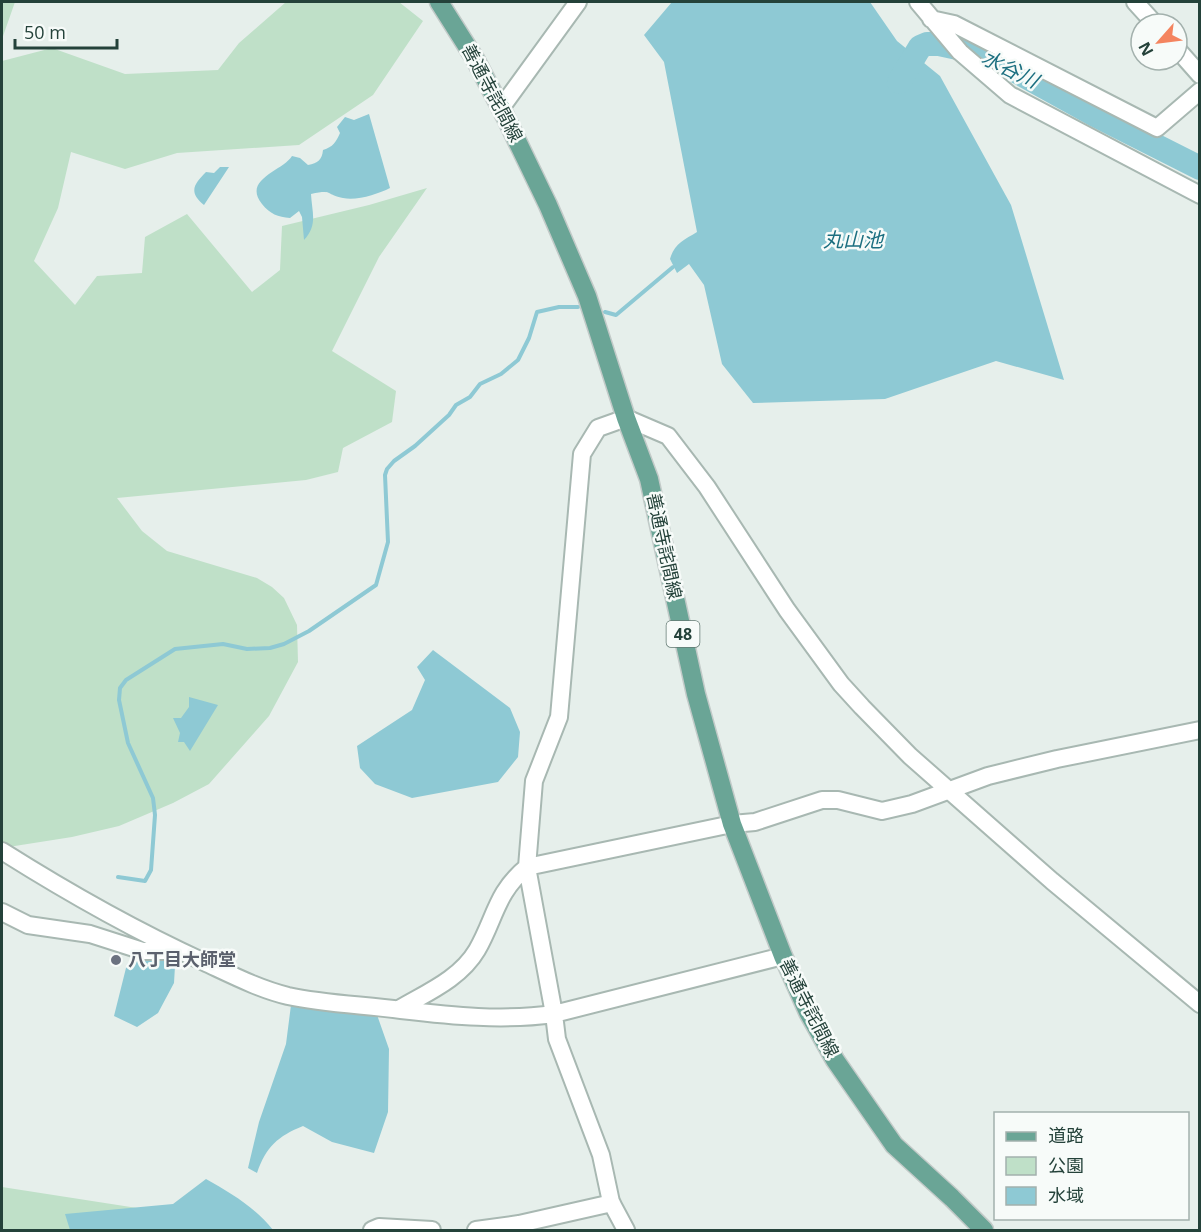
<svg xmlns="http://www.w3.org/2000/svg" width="1201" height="1232" viewBox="0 0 1201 1232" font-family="'Open Sans','Noto Sans JP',sans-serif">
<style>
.green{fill:#bfe0c8}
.water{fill:#8ec9d4}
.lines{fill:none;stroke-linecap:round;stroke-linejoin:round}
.stream{stroke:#8ec9d4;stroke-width:4}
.river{stroke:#8ec9d4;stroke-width:24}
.minor-casing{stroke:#a8b8b2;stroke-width:20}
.major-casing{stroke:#c2cac8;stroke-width:21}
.minor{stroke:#fff;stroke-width:16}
.major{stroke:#6aa596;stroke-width:18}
.worship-dot{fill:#6b7280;stroke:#f7fbf9;stroke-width:2}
.labels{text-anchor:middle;stroke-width:5;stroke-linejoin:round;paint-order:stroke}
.shield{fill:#f7fbf9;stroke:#637a73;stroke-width:1.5}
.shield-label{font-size:16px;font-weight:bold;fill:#24423a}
.street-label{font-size:18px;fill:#24423a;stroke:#f7fbf9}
.worship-label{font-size:18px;font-weight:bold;fill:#5b616d;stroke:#f7fbf9;text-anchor:start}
.water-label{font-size:20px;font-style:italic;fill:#1c6f80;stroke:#f7fbf9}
</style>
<rect width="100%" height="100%" fill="#e6efeb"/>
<!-- green -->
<path class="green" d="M2,2H15L2,39Z
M286,2H399L423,21L373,95L299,145L177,153L125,169L71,152L58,208L34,261L75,305L97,276L142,273L145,237L187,214L252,292L280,270L282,226L369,205L427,188L379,257L332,351L396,391L392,422L343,448L338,472L306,480L117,498L142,531L167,551L257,578L272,587L284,598L297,625L298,662L269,716L209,784L173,803L119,826L72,837L2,848V61L52,48L125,74L218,70L239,43Z
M2,1187L279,1230H2Z"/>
<!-- water -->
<path class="water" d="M672,2H870L897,41L940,76L1011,205L1064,380L996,361L885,399L753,403L722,364L704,285L689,264L677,273L670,259C674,244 684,240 697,232L664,62L644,35Z
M369,114L390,188C378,194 357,201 343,198C325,195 334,189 311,194C312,213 318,225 304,240L302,217L299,211L290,218C278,217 270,214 262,204C242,179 283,171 292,156L300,158L308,165C318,163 322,160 323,150C333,147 336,142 340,133L337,127L345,117L354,120Z
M220,167H229L204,205C188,192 194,184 206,172L214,173Z
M433,650L510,708L520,732L518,757L498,782L412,798L375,784L360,768L357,746L412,710L425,680L417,667Z
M189,697L218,705L190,751L184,742H178L180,733L173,718H181L189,707Z
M159,955L166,956L175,966L174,983L158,1013L137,1027L114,1016L127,964Z
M291,1005L376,1012L389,1049L388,1112L374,1153L332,1142L303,1126C278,1136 266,1147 257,1173L248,1168L259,1122L286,1044Z
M206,1179C231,1193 256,1208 273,1230H70L65,1214L173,1204Z"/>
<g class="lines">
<!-- stream -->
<path class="stream" d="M605,312L616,315L673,267
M118,877L145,881L151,870L155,815L153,798L128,743L119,700L120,688L126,680L175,649L223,644L247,649L270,648L284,644L309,631L376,585L388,542L385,475L387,469L394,461L415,446L449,415L456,405L470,397L480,384L501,374L518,360L529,338L537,312L559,307H578"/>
<!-- river -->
<path class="river" d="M899,82L920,47L927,44H939L985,54L1095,115L1200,168"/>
<defs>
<path id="minor" d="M918,2L960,52L1010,95L1200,195
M1135,2L1155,24
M931,19L954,24L1157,128L1200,91
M1177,49L1200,75
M501,108L578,2
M2,851C67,892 134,930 204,962C232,975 259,989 288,996C325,1004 364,1005 401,1010C453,1016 503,1021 554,1014L783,956
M2,912L28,925L90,934L143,951H177
M399,1009C426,993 460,979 477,950C495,919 496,892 527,867L732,824L755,822L822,800H838L882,811L912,804L988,776L1057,759L1200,730
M372,1230L379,1227L432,1230
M476,1230L519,1224L612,1203
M626,1230L611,1202L601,1155L557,1039L554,1014L527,867L534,781L559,717L582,454L598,428L626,418L668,436L707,487L787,610L841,684L862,707L910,756L1052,881L1200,1004"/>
<path id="major" d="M439,2L475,59L505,116L548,205L587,296L626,418L649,479L696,694L732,824L783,956L808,1012L835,1060L894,1145L952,1198L984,1230"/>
</defs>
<!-- minor casing -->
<use href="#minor" class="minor-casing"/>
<!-- major casing -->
<use href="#major" class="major-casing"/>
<!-- minor -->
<use href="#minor" class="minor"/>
<!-- major -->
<use href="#major" class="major"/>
</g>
<!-- markers -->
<circle class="worship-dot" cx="116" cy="960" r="6"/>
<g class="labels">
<!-- shield labels -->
<rect class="shield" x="666.5" y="621" width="33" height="26" rx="4.5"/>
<g class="shield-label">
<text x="683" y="640">48</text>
</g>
<!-- street labels -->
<g class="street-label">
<text transform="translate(492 93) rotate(62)" y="6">善通寺詫間線</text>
<text transform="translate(664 546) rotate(78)" y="6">善通寺詫間線</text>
<text transform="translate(809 1008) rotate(63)" y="6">善通寺詫間線</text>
</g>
<!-- worship labels -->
<g class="worship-label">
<text x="128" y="966">八丁目大師堂</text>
</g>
<!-- water labels -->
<g class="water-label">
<text transform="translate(1010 69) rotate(26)" y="7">水谷川</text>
<text x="853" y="247">丸山池</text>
</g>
</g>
<!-- border -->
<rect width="1201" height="1232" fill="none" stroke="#24423a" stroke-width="6"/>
<!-- legend -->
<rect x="994" y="1112" width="195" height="108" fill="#f7fbf9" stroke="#a3b1ad" stroke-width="1.5"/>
<rect x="1006" y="1132" width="30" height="9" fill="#6aa596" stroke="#a3b1ad" stroke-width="1.5"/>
<text x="1048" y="1142" font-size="18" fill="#24423a">道路</text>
<rect x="1006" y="1157" width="30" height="18" fill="#bfe0c8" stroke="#a3b1ad" stroke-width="1.5"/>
<text x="1048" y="1172" font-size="18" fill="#24423a">公園</text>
<rect x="1006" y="1187" width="30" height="18" fill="#8ec9d4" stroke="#a3b1ad" stroke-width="1.5"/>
<text x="1048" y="1202" font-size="18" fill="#24423a">水域</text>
<!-- north arrow -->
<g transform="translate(1159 42) rotate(242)"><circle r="28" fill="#f7fbf9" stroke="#a3b1ad" stroke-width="1.5"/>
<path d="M0-4.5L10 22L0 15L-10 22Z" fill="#f4845f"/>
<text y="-9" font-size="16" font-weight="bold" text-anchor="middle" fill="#24423a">N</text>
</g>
<!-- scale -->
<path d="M15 39v9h102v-9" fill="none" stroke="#24423a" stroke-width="3"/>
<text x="24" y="39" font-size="18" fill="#24423a" stroke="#f7fbf9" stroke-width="4.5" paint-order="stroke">50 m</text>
</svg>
